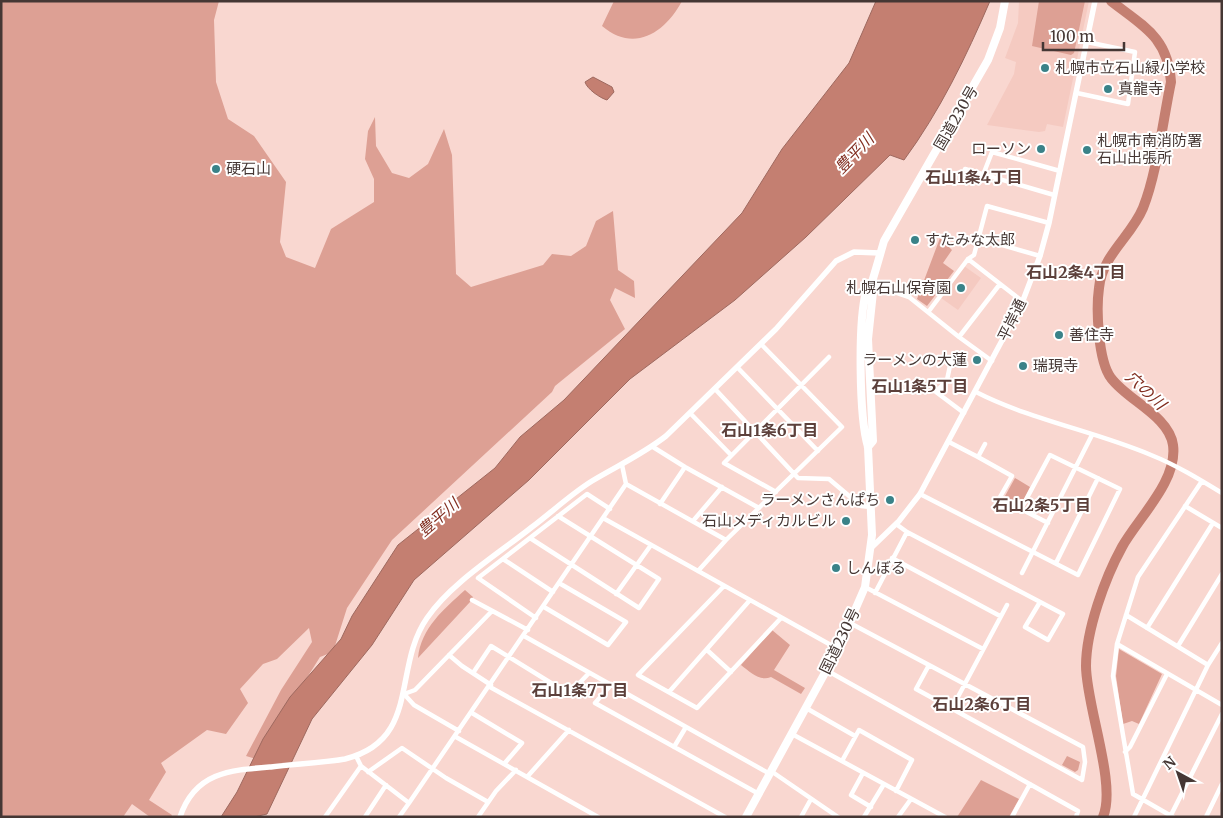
<svg xmlns="http://www.w3.org/2000/svg" width="1223" height="818" viewBox="0 0 1223 818" font-family="Merriweather,'Noto Sans JP',serif">
<style>
.built{fill:#f5cac1}
.green{fill:#dda094}
.water{fill:#c47f71;stroke:#9e695f}
.lines{fill:none;stroke-linecap:round;stroke-linejoin:round}
.river{stroke:#c47f71;stroke-width:10}
.street{stroke:#fff;stroke-width:4.5}
.secondary{stroke:#fff;stroke-width:5.5}
.highway{stroke:#fff;stroke-width:8}
.poi-dot{fill:#3a8288;stroke:#fff;stroke-width:2}
.labels{text-anchor:middle;stroke-width:4;stroke-linejoin:round;paint-order:stroke}
.poi-label{font-size:15px;fill:#453734;stroke:#fff;text-anchor:start}
.street-label{font-size:15px;fill:#453734;stroke:#fff}
.water-label{font-size:16px;font-style:italic;fill:#822e20;stroke:#fff}
.neighbourhood-label{font-size:16px;font-weight:bold;fill:#5c403b;stroke:#fff}
</style>
<rect width="100%" height="100%" fill="#f9d7d0"/>
<!-- built -->
<path class="built" d="M1019,1H1089L1063,127L1047,124L1045,131L1039,132L987,125L1014,74L1016,62L1005,58L1018,23Z
M964,266L981,278L958,310L941,298Z"/>
<!-- green -->
<path class="green" d="M1,1H219L214,20L216,82L228,119L254,136L286,182L280,242L286,257L315,268L331,229L374,202V179L365,159L368,131L375,117L376,146L392,173L409,178L428,164L444,129L452,155L456,274L471,287L543,265L552,254L571,256L586,246L596,221L613,211L618,270L634,281L635,298L615,288L610,300L625,329L555,386L552,392L392,540L347,608L333,652L320,657L256,759L246,756L281,690L312,642L309,628L277,659L263,664L240,689L248,703L226,734L207,730L161,763L166,772L149,800L172,815L171,817H150L132,804L123,817H1Z
M614,1H682C665,33 634,53 602,26Z
M1039,1H1085L1074,53L1071,55L1032,46Z
M940,238L952,250L943,263L954,271L927,306L917,299Z
M1015,478L1030,487L1021,505L1005,496Z
M465,590L473,597L470,602L418,658C421,628 444,609 465,590Z
M772,630L790,645L774,670L805,688L801,694L771,677C760,682 750,672 741,665Z
M1119,649L1162,674L1139,724L1132,721L1123,724L1116,676Z
M1067,756L1080,762L1078,770L1075,772L1062,765Z
M981,780L1019,799L1009,817H957Z"/>
<!-- water -->
<path class="water" d="M876,1H990C966,57 940,111 904,160L890,155L806,237L735,300L630,379L529,480L414,580L372,645L312,719L267,814L254,817H221L237,792L263,739L290,697L341,639L352,616L398,545L495,468L520,437L564,400L742,213L782,149L849,63Z
M593,77L612,87L614,92L607,100C600,98 587,89 585,82Z"/>
<g class="lines">
<!-- river -->
<path class="river" d="M1103,817C1117,784 1086,705 1086,666C1086,630 1105,578 1122,547C1138,518 1178,481 1173,445C1169,416 1127,400 1111,378C1098,361 1096,309 1099,288C1102,255 1131,237 1143,208C1157,173 1163,120 1171,82C1168,37 1143,26 1111,1"/>
<!-- street -->
<path class="street" d="M1077,93L1128,104L1135,52L1087,42
M965,169L1054,195
M983,175L992,152L1060,171
M978,238L1040,256
M968,259L1022,301
M871,284L909,297L959,337L1000,284
M929,311L968,259L974,255L987,206L1049,223
M959,337L992,361
M951,361L947,380L936,392L964,413
M737,367L818,451
M716,390L798,478L829,479L861,506L871,507
M976,392C1031,420 1094,431 1151,455C1176,465 1199,479 1222,493
M690,413L731,455
M949,442L978,457L985,444
M653,447L685,467L759,508
M978,457L1012,476L1000,497L1021,509
M626,484L726,540
M776,492L724,463L829,357
M920,494L1078,575L1120,489L1050,455L1021,509L1048,523
M660,504L685,467
M1185,506L1222,528
M603,518L838,649
M693,521L722,487
M907,532L1063,614L1048,640L1025,627L1040,602
M530,538L639,608L659,579L558,516
M892,558L1000,616
M503,559L553,592
M1056,563L1098,478
M698,571L726,540L842,427L761,344
M1022,573L1092,435
M724,586L638,675L697,708L781,618
M865,587L983,649
M875,593L907,532L896,524
M616,594L651,545
M472,600L528,630
M544,607L608,645L626,622L559,583
M1126,615L1208,665
M536,618L478,578L587,494L610,509
M850,623L1083,747L1085,762L1082,780L916,689L929,665
M1147,628L1213,523
M524,636L770,774
M1117,644L1222,705
M1178,646L1222,574
M707,650L731,672
M449,655L462,666L491,685
M826,670L1078,811L1076,817
M473,673L491,646L569,694L589,673
M611,685L595,703L759,794
M490,687L725,817
M669,692L750,600
M806,708L855,736
M952,708L1007,605
M472,713L522,743L504,764
M459,731L414,705L404,694L415,690L492,611
M792,734L945,817
M456,737L598,817
M674,747L686,727
M1125,752L1130,747L1167,674
M356,756L361,766L409,803L626,484L622,465
M842,761L859,730L912,760L896,791
M771,771L838,817
M368,772L402,748L446,778L488,802
M863,773L851,795L871,807
M527,777L569,730
M325,817L361,766
M365,817L386,785
M399,817L409,803
M478,817L496,791L516,770
M801,817L811,799
M864,817L884,784
M898,817L911,799
M1012,817L1030,784
M1134,817L1208,665L1222,643
M1170,817L1222,714
M1173,817L1133,794L1113,676L1117,644L1138,577L1202,481
M1206,817L1222,784"/>
<!-- secondary -->
<path class="secondary" d="M871,548L899,521L920,494L1022,303L1040,256L1049,223L1095,1
M180,817C195,772 230,770 271,767C296,764 321,763 345,759C421,740 392,668 427,618C451,583 498,554 532,527C552,512 571,494 592,481C617,466 643,454 666,436L776,329L836,261L854,252L880,253"/>
<!-- highway -->
<path class="highway" d="M868,447L873,441L868,339L873,292L871,284
M746,817L838,649L865,587L872,535L868,447C859,417 858,322 866,292C867,288 870,286 872,282C876,269 880,255 884,241L988,60L1000,28L1005,1"/>
</g>
<!-- markers -->
<g class="poi-dot">
<circle cx="1045" cy="68" r="5"/>
<circle cx="1108" cy="89" r="5"/>
<circle cx="1041" cy="149" r="5"/>
<circle cx="1087" cy="150" r="5"/>
<circle cx="216" cy="169" r="5"/>
<circle cx="915" cy="240" r="5"/>
<circle cx="961" cy="288" r="5"/>
<circle cx="1059" cy="335" r="5"/>
<circle cx="977" cy="360" r="5"/>
<circle cx="1023" cy="366" r="5"/>
<circle cx="890" cy="500" r="5"/>
<circle cx="846" cy="521" r="5"/>
<circle cx="836" cy="568" r="5"/>
</g>
<g class="labels">
<!-- poi labels -->
<g class="poi-label">
<text x="1055" y="73">札幌市立石山緑小学校</text>
<text x="1118" y="94">真龍寺</text>
<text x="1097" y="146">札幌市南消防署<tspan x="1097" dy="17">石山出張所</tspan></text>
<text x="1031" y="154" text-anchor="end">ローソン</text>
<text x="226" y="174">硬石山</text>
<text x="925" y="245">すたみな太郎</text>
<text x="951" y="293" text-anchor="end">札幌石山保育園</text>
<text x="1069" y="340">善住寺</text>
<text x="967" y="365" text-anchor="end">ラーメンの大蓮</text>
<text x="1033" y="371">瑞現寺</text>
<text x="880" y="505" text-anchor="end">ラーメンさんぱち</text>
<text x="836" y="526" text-anchor="end">石山メディカルビル</text>
<text x="846" y="573">しんぼる</text>
</g>
<!-- street labels -->
<g class="street-label">
<text transform="translate(956 118) rotate(-60)" y="5">国道230号</text>
<text transform="translate(1012 320) rotate(-64)" y="5">平岸通</text>
<text transform="translate(840 641) rotate(-64)" y="5">国道230号</text>
</g>
<!-- water labels -->
<g class="water-label">
<text transform="translate(854 153) rotate(-46)" y="6">豊平川</text>
<text transform="translate(1146 390) rotate(43)" y="6">穴の川</text>
<text transform="translate(438 517) rotate(-41)" y="6">豊平川</text>
</g>
<!-- neighbourhood labels -->
<g class="neighbourhood-label">
<text x="974" y="183">石山1条4丁目</text>
<text x="1076" y="278">石山2条4丁目</text>
<text x="920" y="392">石山1条5丁目</text>
<text x="770" y="436">石山1条6丁目</text>
<text x="1042" y="511">石山2条5丁目</text>
<text x="580" y="696">石山1条7丁目</text>
<text x="982" y="710">石山2条6丁目</text>
</g>
</g>
<!-- border -->
<rect width="1223" height="818" fill="none" stroke="#453734" stroke-width="5"/>
<!-- north arrow -->
<g transform="translate(1178 773) rotate(320)" stroke="#ffffff" stroke-width="4" paint-order="stroke">
<path d="M0-4L9 19L0 12L-9 19Z" fill="#453734"/>
<text y="-8" font-size="14" font-weight="bold" text-anchor="middle" fill="#453734">N</text>
</g>
<!-- scale -->
<path d="M1043 42v8h81v-8" fill="none" stroke="#453734" stroke-width="2.5"/>
<text x="1050" y="42" font-size="15" fill="#453734" stroke="#ffffff" stroke-width="4" paint-order="stroke">100 m</text>
</svg>
